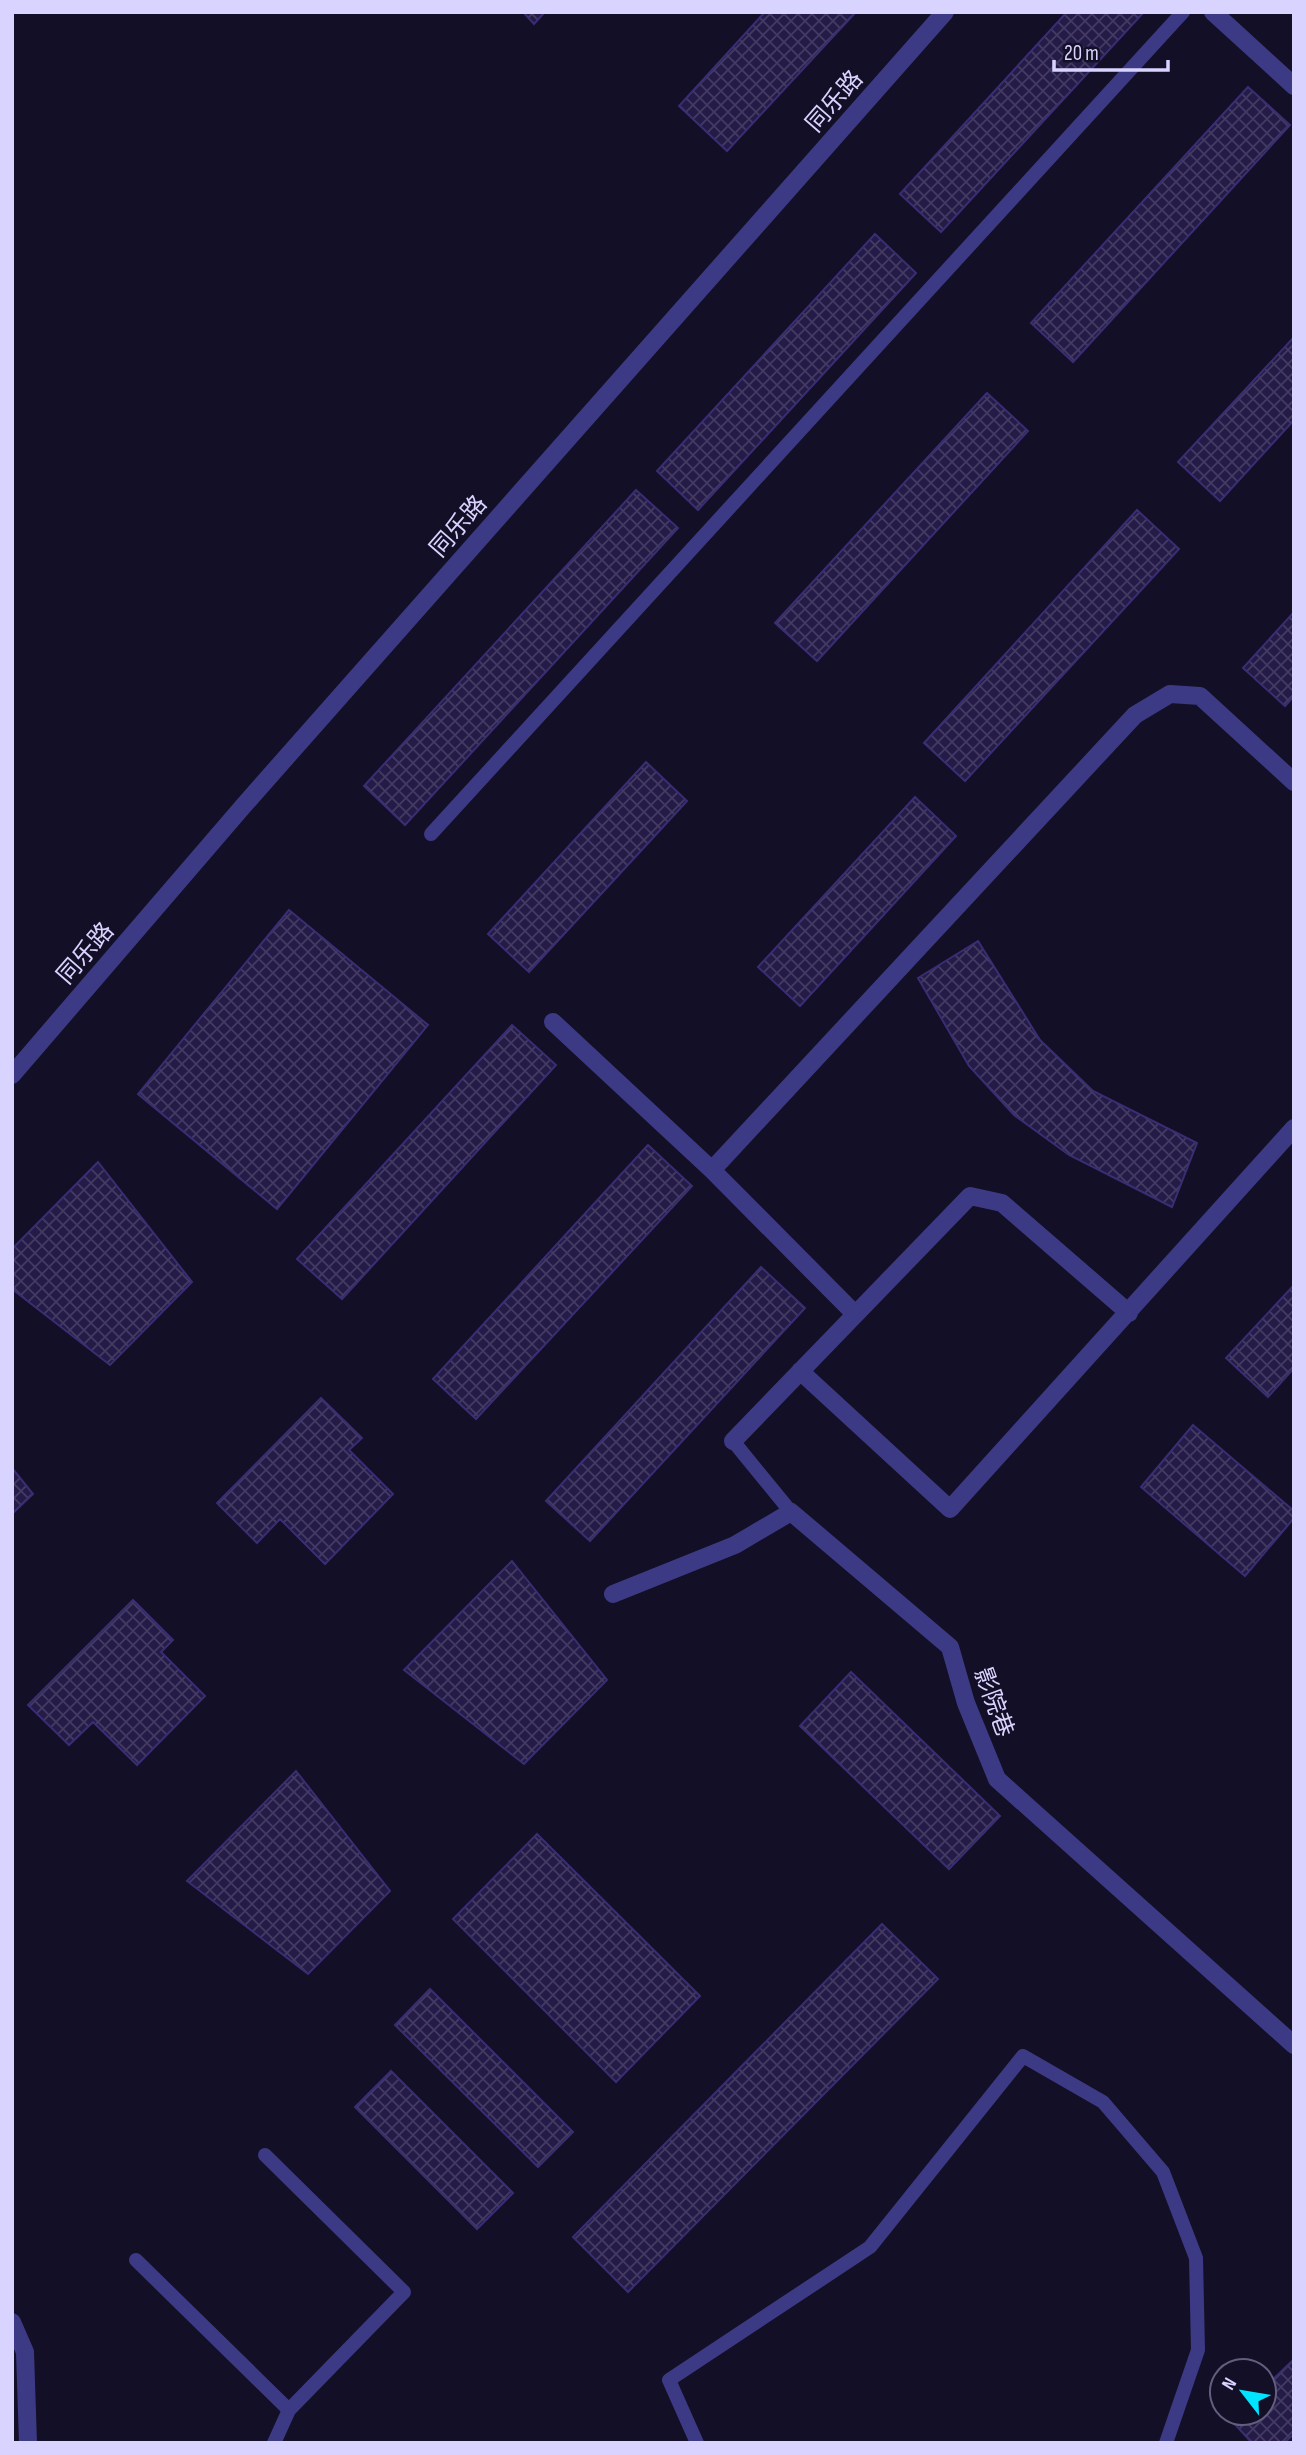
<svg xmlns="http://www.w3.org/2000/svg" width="1306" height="2455" viewBox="0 0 1306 2455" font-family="'Sofia Sans Condensed','Noto Sans SC',sans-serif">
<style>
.building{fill:url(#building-cross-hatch);stroke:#3b2d73;stroke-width:2}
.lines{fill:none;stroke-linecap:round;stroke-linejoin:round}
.service{stroke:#3d3a85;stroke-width:14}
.minor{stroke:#3d3a85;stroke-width:18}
.labels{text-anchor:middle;stroke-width:5;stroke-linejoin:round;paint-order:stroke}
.street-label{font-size:24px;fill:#d9d4ff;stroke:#130f26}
</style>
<defs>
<pattern id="building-cross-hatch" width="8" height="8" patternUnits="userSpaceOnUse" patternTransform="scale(1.75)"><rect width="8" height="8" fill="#241b47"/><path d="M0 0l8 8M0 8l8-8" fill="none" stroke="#433b63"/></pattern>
</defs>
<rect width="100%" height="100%" fill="#130f26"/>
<!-- building -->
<path class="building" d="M523,12H545L534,24Z
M765,12H856L727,151L679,106Z
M1067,12H1144L941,232L900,194Z
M1248,87L1290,125L1073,362L1031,323Z
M875,234L916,273L698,510L657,471Z
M1294,337V420L1220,501L1178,462Z
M987,393L1028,431L817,661L775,623Z
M636,490L678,528L405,825L364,786Z
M1137,510L1179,549L965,781L924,743Z
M1294,612V696L1285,706L1243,668Z
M646,762L687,801L529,972L488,934Z
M915,797L956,836L800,1006L758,967Z
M289,910L428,1025L277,1209L138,1094Z
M978,941L1040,1040L1093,1091L1197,1143L1172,1207L1069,1155L1014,1115L969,1066L918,978Z
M512,1025L556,1065L342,1299L297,1259Z
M648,1145L692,1186L476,1419L433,1379Z
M98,1162L192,1282L110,1365L12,1289V1249Z
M761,1267L805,1308L590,1541L546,1501Z
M1294,1285V1368L1268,1397L1226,1358Z
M321,1398L362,1438L349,1450L393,1494L325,1564L280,1519L257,1543L217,1503Z
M1193,1425L1294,1511V1518L1245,1576L1141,1487Z
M12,1468L33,1494L12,1514Z
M512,1561L607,1680L524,1764L404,1670Z
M133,1600L173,1640L161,1652L205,1696L137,1765L93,1722L69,1745L28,1705Z
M851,1672L1000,1816L949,1869L800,1726Z
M296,1771L390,1891L308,1974L187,1881Z
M537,1834L700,1996L616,2082L453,1919Z
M882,1924L938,1979L628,2292L573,2237Z
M430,1989L573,2132L538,2167L395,2025Z
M391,2071L513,2193L477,2229L355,2107Z
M1294,2359V2434L1284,2443H1252L1231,2420L1238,2413H1264V2388Z"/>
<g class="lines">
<!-- service -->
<path class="service" d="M431,834L1183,12
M733,1441L791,1512
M265,2155L404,2292L289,2410L274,2443
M136,2260L289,2410
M697,2443L669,2380L870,2247L1023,2056L1103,2102L1163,2172L1196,2258L1198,2350L1166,2443"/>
<!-- minor -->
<path class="minor" d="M1213,12L1294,86
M553,1022L712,1170L855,1314
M12,1075L245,804L945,12
M712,1170L1135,715L1170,694L1200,696L1294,782
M800,1371L950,1509L1294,1128
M733,1441L970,1196L1002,1203L1129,1313
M613,1594L735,1545L791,1512L950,1647L966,1703L997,1779L1294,2045
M12,2322L25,2352L28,2443"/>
</g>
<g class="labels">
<!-- street labels -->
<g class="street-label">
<text transform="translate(834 101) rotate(-49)" y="8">同乐路</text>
<text transform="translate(458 526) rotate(-49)" y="8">同乐路</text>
<text transform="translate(85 953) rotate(-49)" y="8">同乐路</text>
<text transform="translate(994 1702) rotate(70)" y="8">影院巷</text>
</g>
</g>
<!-- border -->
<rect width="1306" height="2455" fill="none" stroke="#d9d4ff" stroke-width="28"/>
<!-- north arrow -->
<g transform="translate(1243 2392) rotate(301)"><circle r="33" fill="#130f26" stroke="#625e7d" stroke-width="2"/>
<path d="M0-5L12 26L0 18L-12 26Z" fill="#00e5ff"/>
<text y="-10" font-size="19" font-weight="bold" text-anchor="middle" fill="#d9d4ff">N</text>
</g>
<!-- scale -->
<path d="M1054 60v10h114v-10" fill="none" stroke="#d9d4ff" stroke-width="3.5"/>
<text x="1064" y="60" font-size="21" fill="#d9d4ff" stroke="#130f26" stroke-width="5" paint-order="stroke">20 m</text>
</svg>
